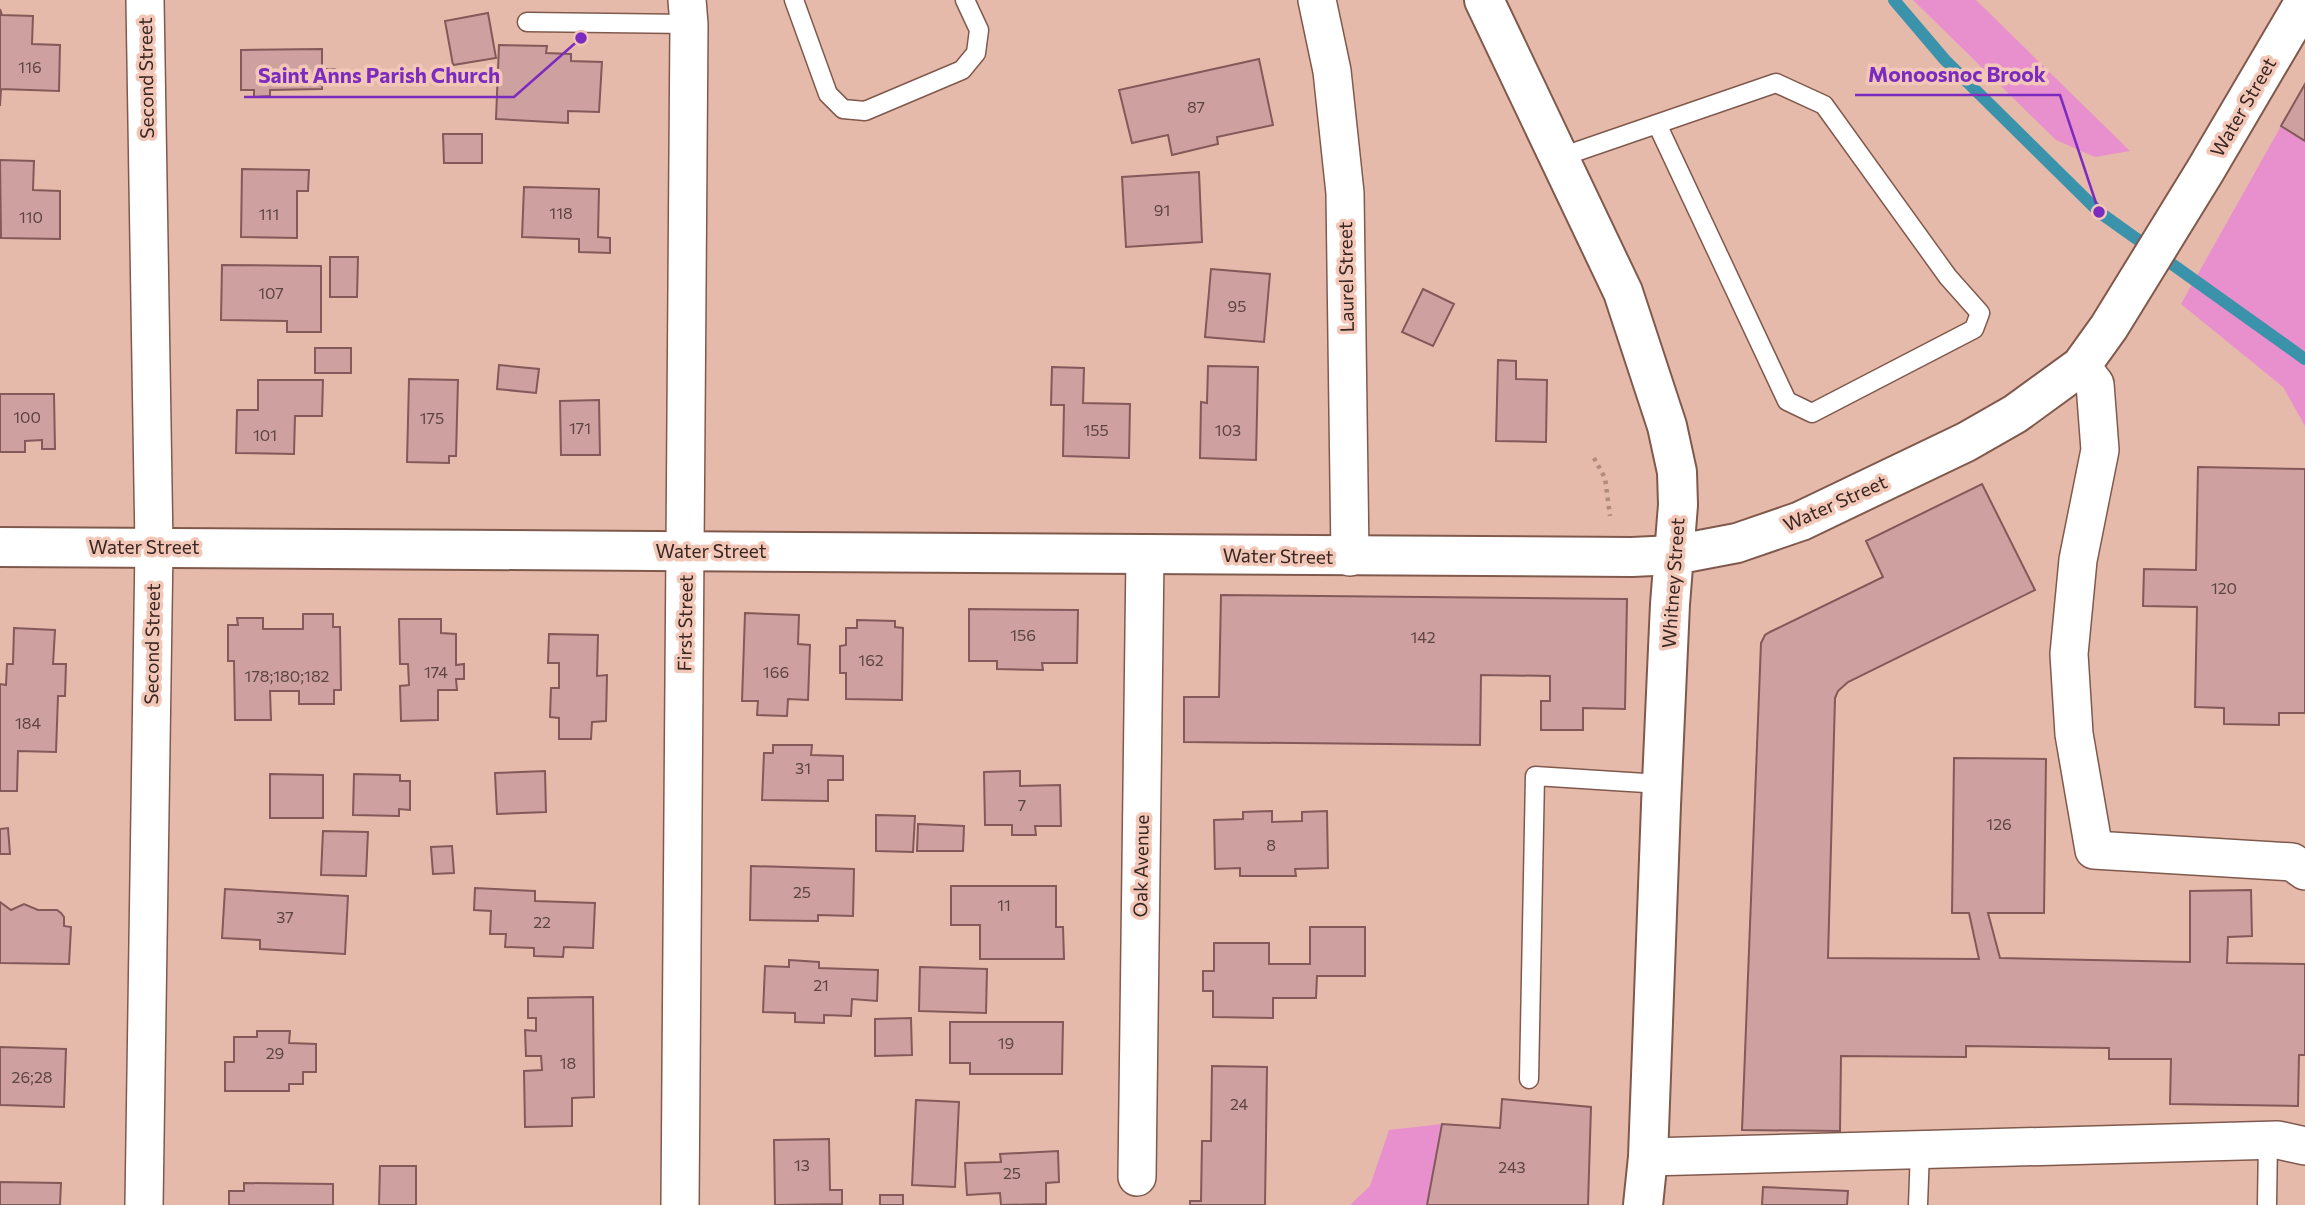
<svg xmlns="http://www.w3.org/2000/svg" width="2305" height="1205" viewBox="0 0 2305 1205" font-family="Commissioner,sans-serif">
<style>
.green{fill:#e890cd}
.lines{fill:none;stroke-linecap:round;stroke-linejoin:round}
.stream{stroke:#3a92ab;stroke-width:12}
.building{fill:#cea09f;stroke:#835959;stroke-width:2}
.service-casing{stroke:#80594d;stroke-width:21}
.minor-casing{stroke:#80594d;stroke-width:40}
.tertiary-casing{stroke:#80594d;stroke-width:42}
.secondary-casing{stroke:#80594d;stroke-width:42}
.path{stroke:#af8b7f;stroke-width:4.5;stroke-dasharray:3.5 5;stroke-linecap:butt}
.service{stroke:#fff;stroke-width:18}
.minor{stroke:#fff;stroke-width:37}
.tertiary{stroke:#fff;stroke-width:38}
.secondary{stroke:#fff;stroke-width:38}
.labels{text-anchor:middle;stroke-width:7;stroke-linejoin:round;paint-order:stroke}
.number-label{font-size:16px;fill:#5d4440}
.street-label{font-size:19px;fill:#372621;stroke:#f3c7b8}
.leader{fill:none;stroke:#7b2cbf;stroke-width:2.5}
.callout-dot{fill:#7b2cbf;stroke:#f3c7b8;stroke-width:2.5}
.callout-label{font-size:21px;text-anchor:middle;font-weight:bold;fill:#7b2cbf;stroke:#f3c7b8;stroke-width:7;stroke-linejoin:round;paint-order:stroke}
</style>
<rect width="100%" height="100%" fill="#e6baab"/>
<!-- green -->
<path class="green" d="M1913,0H1976L2130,151L2095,157L2056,140Z
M2281,126L2305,141V426L2283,387L2181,304Z
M1442,1124L1427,1205H1350L1370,1186L1389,1130Z"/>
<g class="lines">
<!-- stream -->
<path class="stream" d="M1894,0L1945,60L2099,212L2305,359"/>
</g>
<!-- building -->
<path class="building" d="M0,9L2,15L33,16L32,44L60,45L59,91L1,89L0,106Z
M488,13L496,58L453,65L445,21Z
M499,45L547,46L546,53L571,54V61L602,62L599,112L568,111V123L496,119Z
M322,49V69H335V81L322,80V89L270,90V96L254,97V90H241V50Z
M1259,59L1273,125L1217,137L1218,144L1172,155L1168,135L1132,143L1119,90Z
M2305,84V141L2281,126Z
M443,134H482V163H444Z
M0,160L34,161L33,190L60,191V239L1,238Z
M242,169L309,170L308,191H297V238L241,237Z
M1199,172L1202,242L1126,247L1122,177Z
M524,187L599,189L598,237L610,238V253L579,252V239L522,237Z
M330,257H358L357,297H330Z
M222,265L321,266V332H287V321L221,320Z
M1211,269L1270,274L1264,342L1205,337Z
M1423,289L1454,304L1433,346L1402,332Z
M315,348H351V373H315Z
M1498,360L1516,361V379L1547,380L1546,442L1496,441Z
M499,365L539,369L536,393L497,389Z
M1208,366L1258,367L1256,460L1200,458L1201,402L1207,403Z
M1052,367L1084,368L1083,403L1130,404L1129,458L1063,456L1064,405H1051Z
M409,379L458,380L456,456H449V463L407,462Z
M258,380H323L322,416H295L294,454L236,453L237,410H258Z
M0,394H54L55,449H42V440L25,441V452H0Z
M599,400L600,455H561L560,401Z
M2198,467L2305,469V713H2279V725L2224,724V708L2195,707L2197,607L2143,606L2144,569L2196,570Z
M1982,484L2035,590L1848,682L1838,691L1835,698L1828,958L1979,959L1969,913H1952L1954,758L2046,759L2044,913H1988L2000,958L2190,962V891L2251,890L2252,936L2228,937L2227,963L2305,964V1055H2299L2298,1106L2170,1104L2171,1059H2109V1048L1966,1046V1057L1841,1056L1840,1131L1742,1130L1761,643L1765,635L1770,632L1883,577L1866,541Z
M1221,595L1627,599L1625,709L1583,708V730H1541V701H1550V676L1481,675L1480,745L1184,742V697H1219Z
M969,609L1078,610L1077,663H1042L1043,670L997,669V661H969Z
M745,613L799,615L798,644L810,645L808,700L788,699L787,716L757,715L758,701H742Z
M303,614H333V627H340L341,690H334V704H299V691H270L271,720H235L234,661H228V625H238L237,618H263V629H303Z
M399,619H441V633L456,634V665L464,664V679H456L457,690H438V720L401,721L400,686L409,685L408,664H400Z
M857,620L895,621V627L903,628L902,700L846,699V673H840V646L846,645V628H857Z
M14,628L55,630L53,664H66L65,696H58L56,752L18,751L17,791H0V684L6,685L7,664H13Z
M549,634L598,635L597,676L607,675L606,721L592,722L591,739H559V718L550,717L551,688H559V663H548Z
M773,745H812L811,755L843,756V780H828V801L762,800L764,753H773Z
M545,771L546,812L497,814L495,773Z
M1020,771V786L1060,785L1061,826H1035L1036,835H1012V825H985L984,772Z
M270,774L323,775V818H270Z
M354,774L400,775V781H410V810L399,809V816L353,815Z
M1272,811V822L1302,821V812L1327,811L1328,868L1295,869L1296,876H1240V868L1215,869L1214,820L1243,819V812Z
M876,815L915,816L913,852L876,851Z
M918,824L964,826L963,851H917Z
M8,828L10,854H0V829Z
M323,831L368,832L366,876L321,875Z
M452,846L454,873L433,874L431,847Z
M751,866L854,869L853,916L818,915V921L750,920Z
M951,886H1056V927H1063L1064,959H980V925H951Z
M475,888L535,891V901L595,903L593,948L564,947L563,957L534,956V948L505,947L506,934H490L491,911L474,910Z
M225,889L348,896L345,954L260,949V940L222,938Z
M0,902L11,910L24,904L38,910H57L61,913L64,917V926L71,927L69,964L0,963Z
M1310,927H1365V976H1317L1316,998H1273V1018L1213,1017V991H1203V971H1214V943H1269V964H1310Z
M789,960L819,962V968L878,970L877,1001L852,999L851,1016L824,1015V1023L795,1022V1013L763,1012L765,966L789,967Z
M920,967L987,969L986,1013L919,1011Z
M593,997L594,1097L572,1098V1126L525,1127L524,1071L542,1070L541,1056H526L525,1030L536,1031V1018H528V998Z
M911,1018L912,1055L875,1056V1019Z
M950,1022H1063L1062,1074H970V1063H950Z
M257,1031H290L289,1043L316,1044V1072H303V1084H289V1091H225V1062H234V1037H257Z
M0,1047L66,1049L64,1107L0,1105Z
M1212,1066L1267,1067L1265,1205H1190V1201H1201L1202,1141H1211Z
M1502,1099L1591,1107L1588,1205H1427L1442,1124L1500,1128Z
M916,1100L959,1102L955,1187L912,1185Z
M829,1139L830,1190H842V1204L775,1205L774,1140Z
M1058,1151L1059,1182L1046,1183V1204L1001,1205L1000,1193L967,1195L965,1163L1001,1162L1000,1154Z
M380,1166H416V1205H379Z
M0,1182L61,1183L60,1205H0Z
M244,1183L333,1184V1205H229V1191H244Z
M1763,1187L1848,1191L1847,1205H1762Z
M880,1195H903V1205H880Z"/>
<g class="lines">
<defs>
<path id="service" d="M794,0L828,94L843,109L865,111L962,70L976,53L979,30L965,0
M527,22L689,24
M1558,158L1776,83L1824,105L1948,277L1980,313L1974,329L1812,413L1787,401L1657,124
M1529,1079L1535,776L1661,784
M1918,1205L1920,1150
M2267,1205L2268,1140"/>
<path id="minor" d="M1317,0L1332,71L1345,193L1350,557
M2081,366L2095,384L2100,450L2078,560L2069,654L2074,734L2094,850L2292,862L2305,871
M1648,1157L2278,1140L2305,1146
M1137,1177L1145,555
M144,1205L154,547L145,0
M680,1205L689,24L687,0"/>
<path id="tertiary" d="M0,547L1632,557L1674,555"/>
<path id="secondary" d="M1484,0L1623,292L1667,426L1677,472L1678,505L1670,604L1661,805L1648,1157L1643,1205
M1674,555L1737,543L1801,521L1966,442L2015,414L2081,366L2109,327L2205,171L2305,1"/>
</defs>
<!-- service casing -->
<use href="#service" class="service-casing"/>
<!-- minor casing -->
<use href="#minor" class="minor-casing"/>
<!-- tertiary casing -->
<use href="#tertiary" class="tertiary-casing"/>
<!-- secondary casing -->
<use href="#secondary" class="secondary-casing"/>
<!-- path -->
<path class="path" d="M1594,458L1605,478L1610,516"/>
<!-- service -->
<use href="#service" class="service"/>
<!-- minor -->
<use href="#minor" class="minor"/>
<!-- tertiary -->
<use href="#tertiary" class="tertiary"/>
<!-- secondary -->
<use href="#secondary" class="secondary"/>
</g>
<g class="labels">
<!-- number labels -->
<g class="number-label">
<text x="30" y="73">116</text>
<text x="1196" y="113">87</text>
<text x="1162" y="216">91</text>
<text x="561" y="219">118</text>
<text x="269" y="220">111</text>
<text x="31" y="223">110</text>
<text x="271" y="299">107</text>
<text x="1237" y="312">95</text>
<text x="27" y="423">100</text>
<text x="432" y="424">175</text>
<text x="580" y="434">171</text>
<text x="1096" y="436">155</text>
<text x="1228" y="436">103</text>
<text x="265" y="441">101</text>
<text x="2224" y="594">120</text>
<text x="1023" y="641">156</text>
<text x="1423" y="643">142</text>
<text x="871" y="666">162</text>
<text x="436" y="678">174</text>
<text x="776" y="678">166</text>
<text x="287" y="682">178;180;182</text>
<text x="28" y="729">184</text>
<text x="803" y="774">31</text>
<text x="1022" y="811">7</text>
<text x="1999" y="830">126</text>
<text x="1271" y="851">8</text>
<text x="802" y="898">25</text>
<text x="1004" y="911">11</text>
<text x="285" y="923">37</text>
<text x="542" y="928">22</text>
<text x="821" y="991">21</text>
<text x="1006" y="1049">19</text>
<text x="275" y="1059">29</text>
<text x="568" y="1069">18</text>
<text x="32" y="1083">26;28</text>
<text x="1239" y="1110">24</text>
<text x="802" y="1171">13</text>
<text x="1512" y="1173">243</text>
<text x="1012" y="1179">25</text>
</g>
<!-- street labels -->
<g class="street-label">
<text transform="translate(146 78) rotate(-91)" y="7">Second Street</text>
<text transform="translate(2243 107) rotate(-60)" y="7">Water Street</text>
<text transform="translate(1346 277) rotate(-91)" y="7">Laurel Street</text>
<text transform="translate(1835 503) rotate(-24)" y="7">Water Street</text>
<text x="144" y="554">Water Street</text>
<text x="711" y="558">Water Street</text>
<text transform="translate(1278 556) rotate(1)" y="7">Water Street</text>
<text transform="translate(1673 583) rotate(-86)" y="7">Whitney Street</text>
<text transform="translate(685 623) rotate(-89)" y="7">First Street</text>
<text transform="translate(152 644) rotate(-89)" y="7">Second Street</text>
<text transform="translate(1141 866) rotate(-89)" y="7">Oak Avenue</text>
</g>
</g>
<!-- callouts -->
<path class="leader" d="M2099 212L2060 95H1855M581 38L514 97H244"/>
<g class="callout-dot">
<circle cx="2099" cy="212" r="7"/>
<circle cx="581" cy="38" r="7"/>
</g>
<g class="callout-label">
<text x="1957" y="82">Monoosnoc Brook</text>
<text x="379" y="83">Saint Anns Parish Church</text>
</g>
</svg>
